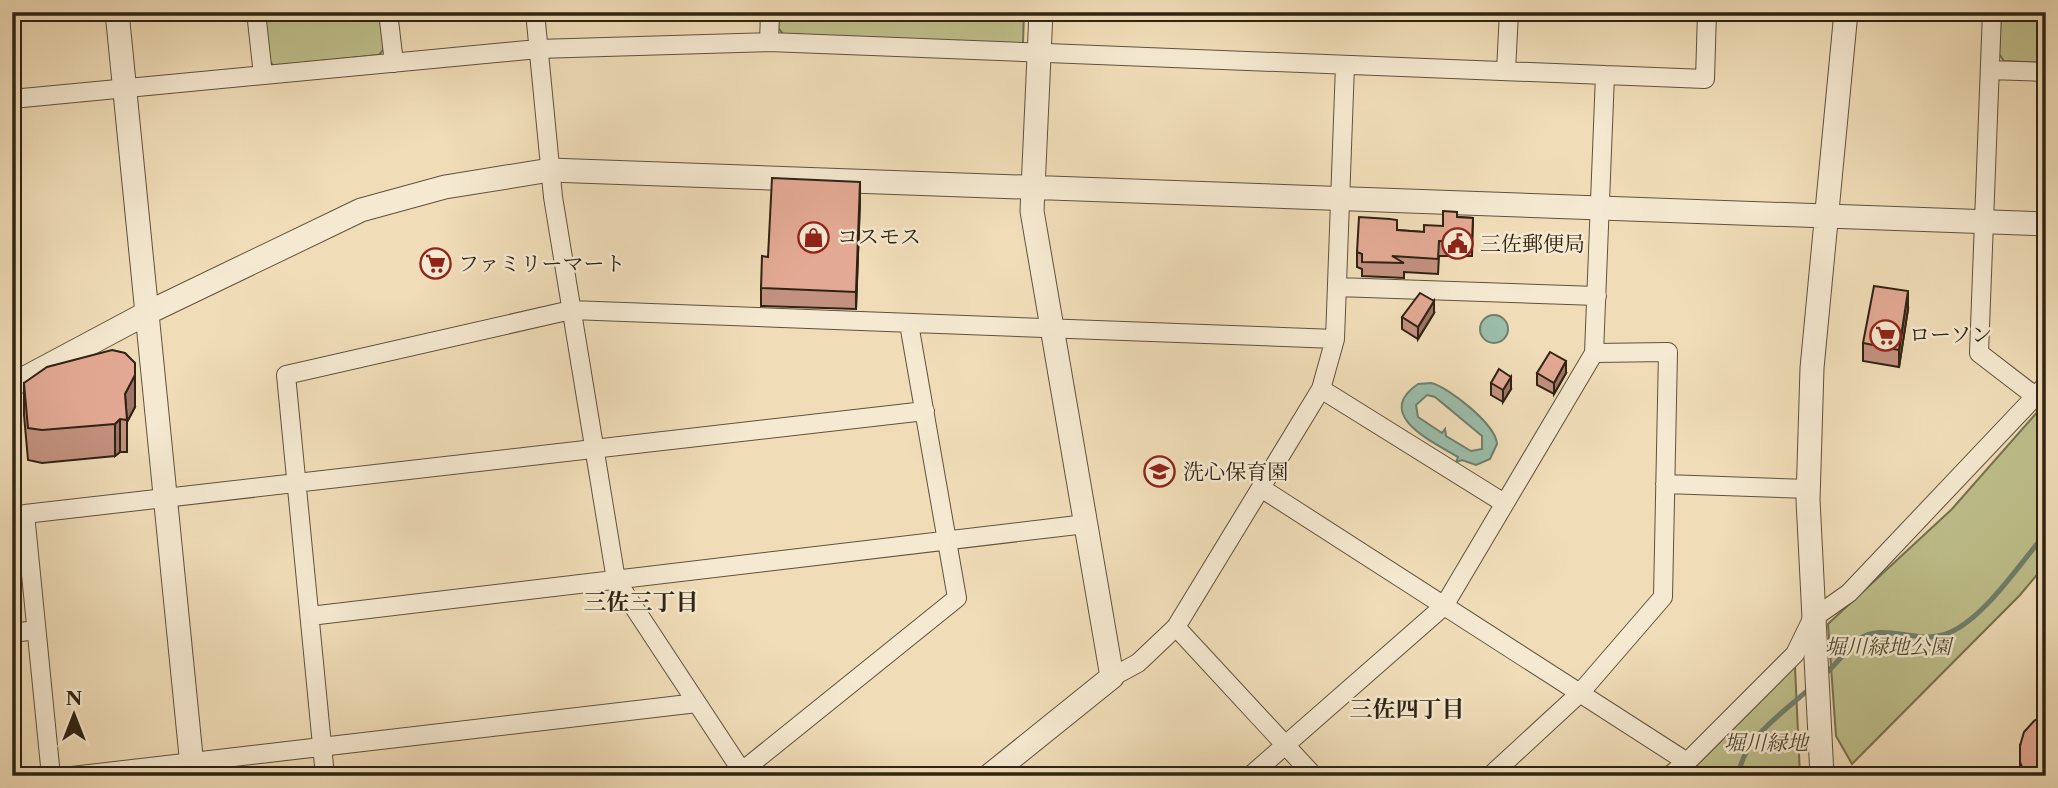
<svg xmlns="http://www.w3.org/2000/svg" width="2058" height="788" viewBox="0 0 2058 788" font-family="'Libre Caslon Text','Noto Serif JP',serif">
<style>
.green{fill:#bebf8b;stroke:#767150;stroke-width:2}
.water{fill:#9bbdaa;stroke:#707f6e;stroke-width:2;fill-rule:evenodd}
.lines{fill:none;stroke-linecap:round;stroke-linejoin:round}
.stream{stroke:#707f6e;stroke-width:5}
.minor-casing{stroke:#5f523d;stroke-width:20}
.tertiary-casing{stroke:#5f523d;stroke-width:25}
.minor{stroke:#f5e9d1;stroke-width:18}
.tertiary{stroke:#f5e9d1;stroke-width:23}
.wall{fill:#c3917f;stroke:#2f2314;stroke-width:2}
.shaded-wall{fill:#9f7668;stroke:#2f2314;stroke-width:2}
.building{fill:#e3a994;stroke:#2f2314;stroke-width:2}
.labels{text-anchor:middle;stroke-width:5;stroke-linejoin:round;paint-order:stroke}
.poi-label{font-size:21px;fill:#2f2314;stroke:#f5e9d1;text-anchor:start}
.park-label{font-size:21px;font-style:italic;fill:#534a32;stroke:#f5e9d1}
.neighbourhood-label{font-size:23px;font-weight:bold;fill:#2f2314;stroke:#f5e9d1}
</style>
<rect width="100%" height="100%" fill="#f0ddb8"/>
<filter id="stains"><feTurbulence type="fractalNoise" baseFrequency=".00286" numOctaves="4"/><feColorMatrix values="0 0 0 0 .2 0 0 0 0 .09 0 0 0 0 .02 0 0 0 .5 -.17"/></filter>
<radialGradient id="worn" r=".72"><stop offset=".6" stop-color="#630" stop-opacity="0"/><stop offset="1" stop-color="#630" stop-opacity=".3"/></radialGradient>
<!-- green -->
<path class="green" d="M263,12H380L384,49L379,55L274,66L267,59Z
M779,12H1024L1023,44L783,34L778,28Z
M2001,12H2046V63L2004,61L1999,54Z
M2046,402V564L2020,595L1852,764L1836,736L1828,624L1952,509Z
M1795,666L1800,776H1686Z"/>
<!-- water -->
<path class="water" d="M1480 329a14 14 0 1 1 28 0a14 14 0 1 1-28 0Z
M1431,383C1449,387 1496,425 1497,444L1490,459L1476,465L1462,460L1456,462L1458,457C1435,443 1372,415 1418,384ZM1427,395L1435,397L1482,436V449L1471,451L1446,436L1445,429L1442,433L1418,417L1416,405Z"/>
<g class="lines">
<!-- stream -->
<path class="stream" d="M1824,675C1836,665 1846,650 1858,640C1880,622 1916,643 1943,635C1981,624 2020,563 2046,533
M1738,776C1744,737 1782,714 1809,689"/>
<defs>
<path id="minor" d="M256,12L263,75
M388,12L394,63
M535,12L553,197L616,580L745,776
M1992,12L1979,353L2035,396
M769,42L770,12
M1990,70L2046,72
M1506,71L1509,12
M12,99L538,49L769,42L1705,79L1707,12
M1337,287L1597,296
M1321,389L1504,503
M1665,484L1809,489
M1261,488L1687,762
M310,616L1086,524
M1176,627L1314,776
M12,633L36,630
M1112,677L1138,663L1176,627L1321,389L1335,339L1345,65
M51,776L25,514L925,411
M72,776L697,703
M325,776L286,375L571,310L1335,339
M736,776L957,598L909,324
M1250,776L1444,606L1594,353
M1490,776L1580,693L1663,597L1668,352L1594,353L1605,75
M1669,776L1687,762L1795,654L1812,619L1849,593L2046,385"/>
<path id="tertiary" d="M117,12L193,776
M12,385L147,313L361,210L445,187L550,170L2046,224
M989,776L1112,677L1032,211L1041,12
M1822,776L1808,500L1812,368L1846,12"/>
</defs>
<!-- minor casing -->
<use href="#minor" class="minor-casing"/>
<!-- tertiary casing -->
<use href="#tertiary" class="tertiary-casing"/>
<!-- minor -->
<use href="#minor" class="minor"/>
<!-- tertiary -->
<use href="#tertiary" class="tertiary"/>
</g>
<!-- wall -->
<path class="wall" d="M860,200L856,309L761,306V288L768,257Z
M1457,217L1473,218L1472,256H1439L1438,274L1404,272V278L1362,276V269L1357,267V252L1397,230L1424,232L1443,226Z
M1908,309L1899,367L1863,361V343Z
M1434,313L1418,339L1402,329V317Z
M1537,373H1566L1554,394L1537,385Z
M24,383L135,407L127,422V452H120L115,456L42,463L28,460L24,415Z
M1491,383L1511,389L1503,402L1491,395Z
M2020,746L2046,776H2020Z"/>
<!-- shaded-wall -->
<path class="shaded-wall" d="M860,182V200L856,309V292Z
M1908,291V309L1899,367V350Z
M1434,301V313L1418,339V327Z
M1566,361V373L1554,394V383Z
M135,375V407L127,422L125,394Z
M1511,377V389L1503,402V390Z
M120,419V452L115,456V424Z"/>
<!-- building -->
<path class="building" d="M772,178L860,182L856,292L761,288L762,256L768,257Z
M1443,211L1457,212V217L1473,218L1472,242L1439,241L1438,259L1392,256L1404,263L1362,262V254L1357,252L1359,217L1390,219L1397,220V230L1424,232V225L1443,226Z
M1874,286L1908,291L1899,350L1863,343Z
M1420,293L1434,301L1418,327L1402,317Z
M112,350L125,353L135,363V375L125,394L127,420L120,419L115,424L42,430L28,428L24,383L47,367Z
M1550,352L1566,361L1554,383L1537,373Z
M1499,369L1511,377L1503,390L1491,383Z
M2046,713V776H2026L2020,762V746L2024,732L2034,721Z"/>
<!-- icons -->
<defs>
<symbol id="shop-ring" viewBox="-11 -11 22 22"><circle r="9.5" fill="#f5e9d1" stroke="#8f2418" stroke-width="1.5"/><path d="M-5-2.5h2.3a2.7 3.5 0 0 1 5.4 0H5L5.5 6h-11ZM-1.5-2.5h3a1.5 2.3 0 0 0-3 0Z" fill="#8f2418"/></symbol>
<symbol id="civic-ring" viewBox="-11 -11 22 22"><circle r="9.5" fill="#f5e9d1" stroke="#8f2418" stroke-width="1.5"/><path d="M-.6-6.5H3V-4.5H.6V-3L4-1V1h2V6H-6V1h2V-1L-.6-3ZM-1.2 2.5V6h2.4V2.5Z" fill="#8f2418"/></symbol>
<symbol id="supermarket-ring" viewBox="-11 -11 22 22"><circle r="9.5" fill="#f5e9d1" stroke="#8f2418" stroke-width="1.5"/><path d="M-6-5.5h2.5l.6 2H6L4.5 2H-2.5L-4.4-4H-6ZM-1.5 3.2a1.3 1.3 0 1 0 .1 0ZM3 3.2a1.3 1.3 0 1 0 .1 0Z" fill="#8f2418"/></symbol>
<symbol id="school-ring" viewBox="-11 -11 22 22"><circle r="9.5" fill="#f5e9d1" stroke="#8f2418" stroke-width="1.5"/><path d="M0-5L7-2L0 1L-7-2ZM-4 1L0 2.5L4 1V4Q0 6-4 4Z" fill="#8f2418"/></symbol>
</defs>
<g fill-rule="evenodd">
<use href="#shop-ring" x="796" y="220" width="35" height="35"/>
<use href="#civic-ring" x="1440" y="226" width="35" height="35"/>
<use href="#supermarket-ring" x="418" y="246" width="35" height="35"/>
<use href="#supermarket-ring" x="1868" y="318" width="35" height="35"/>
<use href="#school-ring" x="1142" y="454" width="35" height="35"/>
</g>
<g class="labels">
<!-- poi labels -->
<g class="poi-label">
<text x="837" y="244">コスモス</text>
<text x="1480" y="251">三佐郵便局</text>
<text x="458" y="271">ファミリーマート</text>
<text x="1909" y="342">ローソン</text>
<text x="1183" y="479">洗心保育園</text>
</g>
<!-- park labels -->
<g class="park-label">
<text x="1888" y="654">堀川緑地公園</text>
<text x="1766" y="750">堀川緑地</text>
</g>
<!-- neighbourhood labels -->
<g class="neighbourhood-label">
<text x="641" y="610">三佐三丁目</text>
<text x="1407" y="717">三佐四丁目</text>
</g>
</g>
<!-- margin -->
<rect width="2058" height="788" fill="none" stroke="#f0ddb8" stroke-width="42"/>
<rect x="14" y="14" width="2030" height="760" fill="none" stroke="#2f2314" stroke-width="3.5"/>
<rect x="21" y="21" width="2016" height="746" fill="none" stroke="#2f2314" stroke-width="2"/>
<!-- north arrow -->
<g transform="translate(74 715)" stroke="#f5e9d1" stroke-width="5" paint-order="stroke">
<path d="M0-5L12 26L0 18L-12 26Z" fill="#2f2314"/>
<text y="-10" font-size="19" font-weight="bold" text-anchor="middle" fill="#2f2314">N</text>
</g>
<rect width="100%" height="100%" filter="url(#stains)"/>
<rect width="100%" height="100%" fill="url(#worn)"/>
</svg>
